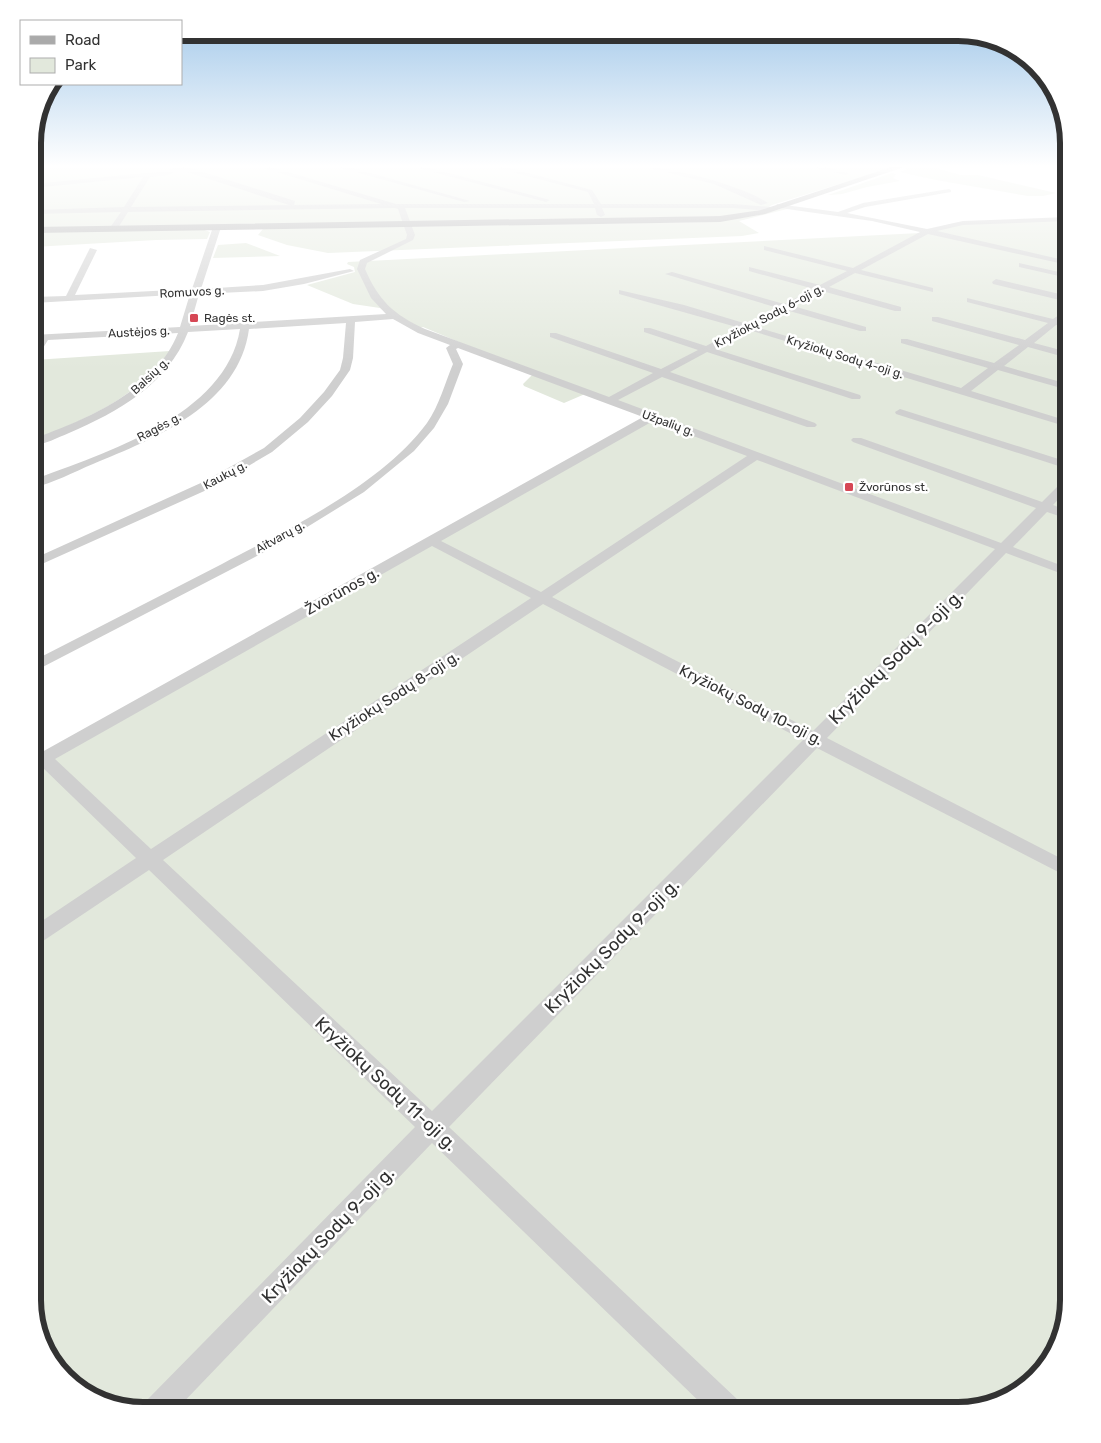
<svg xmlns="http://www.w3.org/2000/svg" width="1101" height="1443" viewBox="0 0 1101 1443" font-family="Rubik,sans-serif">
<style>
.green{fill:#e2e8dc}
.lines{fill:none;stroke-linecap:round;stroke-linejoin:round}
.minor{fill:#cfcfcf;fill-rule:evenodd}
.major{fill:#aaa;fill-rule:evenodd}
.poi-dot{fill:#d64755;stroke:#fff;stroke-width:2}
.labels{text-anchor:middle;stroke-width:5;stroke-linejoin:round;paint-order:stroke}
.far-street-label{font-size:12px;fill:#323232;stroke:#fff}
.far-poi-label{font-size:12px;fill:#323232;stroke:#fff;text-anchor:start}
.street-label{font-size:15px;fill:#323232;stroke:#fff}
.near-street-label{font-size:18px;fill:#323232;stroke:#fff}
.rim{fill:none;stroke:#323232;stroke-width:6}
</style>
<rect width="100%" height="100%" fill="#fff"/>
<!-- green -->
<path class="green" d="M33,167H894L772,205L767,208L735,216L33,229Z
M910,167H933L960,175H978L1056,193L1043,196H1028L936,180L900,172Z
M892,173L896,174L893,178L900,181L867,187L842,194L828,195Z
M783,208L787,209L739,221L759,233L742,236L328,253L287,245L258,235L263,229L708,222L755,216Z
M1068,218V1300L1054,1355L1019,1392L958,1410H143L88,1396L51,1361L33,1300V768L650,414L466,345L423,327L415,329L395,319L380,308L353,304L307,285L355,272L354,267L347,264L348,262L920,233L954,223Z
M202,229L210,232L207,239L156,240L33,247V231Z
M246,243L280,256L213,258L218,245Z
M170,351C139,397 83,421 33,440L34,360Z
M532,375L585,394L564,403L524,386L523,384Z"/>
<g class="lines">
<!-- minor -->
<path class="minor" d="M176,167H187L295,201L294,205L381,204L260,167H271L396,204H594L588,192L493,167H505L592,190L601,204H733L772,207L773,209L769,211L733,208H602L605,215L601,217L597,215L595,208H405L415,235L413,240L367,263L365,269C379,301 393,314 425,329L609,397L653,373L550,337V333H556L661,369L698,350L644,332V328H650L706,346L740,328L619,294V290L684,305L747,324L778,308L665,274L672,272L784,304L814,289L749,271V267L820,285L847,271L764,250V246L853,268L920,232L872,221L780,208L776,206L777,204L838,212L863,203L949,189L951,190V192L865,207L847,213L927,229L963,221L1068,217V221L963,225L937,231L1068,261V265L928,234L861,270L933,288V292L855,273L829,287L901,307V311H895L822,291L793,306L866,327V331H860L786,310L756,327L961,388L988,368L901,343V339H907L994,363L1019,345L932,321V317H938L1025,340L1048,323L967,302V298L1053,319L1068,309V316L1062,321L1065,322V326L1056,325L1034,343L1068,352V358L1028,347L1004,366L1068,384V390L998,370L971,391L1068,421V427L749,330L715,349L860,395L861,397L860,399H852L707,352L670,372L815,423L817,425L815,427H807L662,377L618,400L1001,543L1036,508L853,442L851,440L853,438H861L1042,502L1064,480H1068V489L1053,505L1068,511V519L1047,512L1013,547L1068,568V576L1006,553L827,738L1068,862V877L817,748L449,1127L738,1400L742,1410H708L432,1143L176,1410H143L147,1400L415,1127L149,870L40,943L33,945V927L136,858L42,767L33,770V757L643,417L458,348L456,349L463,364L448,404L434,428L414,451L364,492L278,545L33,672V661C96,629 159,596 222,564C289,529 381,485 427,423C439,406 445,383 453,364L446,348L450,345L418,333L393,319L355,322L353,358L350,370L332,396L308,422L272,452L211,488L33,568V559L203,482L264,448L300,418L324,392L340,370L343,358L346,323L249,329C239,405 156,438 93,464C74,472 53,483 33,488V480C104,453 226,416 240,329L188,332C168,384 118,412 69,433C57,438 45,444 33,446V439C89,418 154,392 178,333L48,340L38,356H33V350L38,341H33V335L180,327L190,294L33,303V297L66,296L90,248L97,250L75,295L192,289L213,227L217,225L221,227L201,289L263,285L350,269L354,271L304,284L263,291L199,294L190,326L386,314L371,298L357,269L360,260L406,239L407,235L398,209L395,208L128,212L116,231H113L109,229L121,212L33,214V210L124,207L143,177L33,188V184L167,171ZM181,170L289,205H291L131,207L150,177L168,175ZM653,421L747,456L541,592L441,541ZM757,460L995,549L813,731L552,597ZM432,546L531,598L151,849L55,759ZM543,604L803,740L432,1111L163,860Z
M337,167H349L470,201L464,202Z
M414,167H426L550,200L546,202Z
M645,167C672,167 746,187 768,203L761,205L714,184Z
M811,167H826L849,173L846,175Z
M1019,263L1068,274V278L1019,267Z
M996,279L1068,296V302L993,284L992,282Z
M900,409L1068,462V469L896,414L895,412Z"/>
<!-- major -->
<path class="major" d="M891,167H904L765,214L720,222L33,233V227L720,216L761,210Z"/>
</g>
<!-- sky -->
<linearGradient id="sky" x2="0" y2="1"><stop stop-color="#9dc5e8"/><stop offset="0.45" stop-color="#fff"/><stop offset="1" stop-color="#fff" stop-opacity="0"/></linearGradient>
<rect width="1101" height="369" fill="url(#sky)"/>
<!-- markers -->
<g class="poi-dot">
<rect x="189" y="313" width="10" height="10" rx="2.5"/>
<rect x="844" y="482" width="10" height="10" rx="2.5"/>
</g>
<g class="labels">
<!-- far-street labels -->
<g class="far-street-label">
<text transform="translate(192 292) rotate(-3)" y="4">Romuvos g.</text>
<text transform="translate(769 316) rotate(-28)" y="4">Kryžiokų Sodų 6-oji g.</text>
<text transform="translate(139 332) rotate(-3)" y="4">Austėjos g.</text>
<text transform="translate(845 357) rotate(17)" y="4">Kryžiokų Sodų 4-oji g.</text>
<text transform="translate(150 376) rotate(-43)" y="4">Balsių g.</text>
<text transform="translate(668 423) rotate(20)" y="4">Užpalių g.</text>
<text transform="translate(159 427) rotate(-28)" y="4">Ragės g.</text>
<text transform="translate(225 475) rotate(-28)" y="4">Kaukų g.</text>
<text transform="translate(280 537) rotate(-29)" y="4">Aitvarų g.</text>
</g>
<!-- far-poi labels -->
<g class="far-poi-label">
<text x="204" y="322">Ragės st.</text>
<text x="859" y="491">Žvorūnos st.</text>
</g>
<!-- street labels -->
<g class="street-label">
<text transform="translate(342 591) rotate(-29)" y="5">Žvorūnos g.</text>
<text transform="translate(394 696) rotate(-33)" y="5">Kryžiokų Sodų 8-oji g.</text>
<text transform="translate(751 705) rotate(27)" y="5">Kryžiokų Sodų 10-oji g.</text>
</g>
<!-- near-street labels -->
<g class="near-street-label">
<text transform="translate(896 657) rotate(-45)" y="6">Kryžiokų Sodų 9-oji g.</text>
<text transform="translate(612 946) rotate(-45)" y="6">Kryžiokų Sodų 9-oji g.</text>
<text transform="translate(386 1084) rotate(43)" y="6">Kryžiokų Sodų 11-oji g.</text>
<text transform="translate(328 1235) rotate(-46)" y="6">Kryžiokų Sodų 9-oji g.</text>
</g>
</g>
<!-- crop -->
<path d="M0 0H1101V1443H0ZM143 41H958A102 102 0 0 1 1060 143V1300A102 102 0 0 1 958 1402H143A102 102 0 0 1 41 1300V143A102 102 0 0 1 143 41Z" fill="#fff" fill-rule="evenodd"/>
<path class="rim" d="M143 41H958A102 102 0 0 1 1060 143V1300A102 102 0 0 1 958 1402H143A102 102 0 0 1 41 1300V143A102 102 0 0 1 143 41Z"/>
<!-- legend -->
<rect x="20" y="20" width="162" height="65" fill="#ffffff" stroke="#adadad"/>
<rect x="30" y="36" width="25" height="8" fill="#aaaaaa" stroke="#adadad"/>
<text x="65" y="45" font-size="15" fill="#323232">Road</text>
<rect x="30" y="58" width="25" height="15" fill="#e2e8dc" stroke="#adadad"/>
<text x="65" y="70" font-size="15" fill="#323232">Park</text>
</svg>
